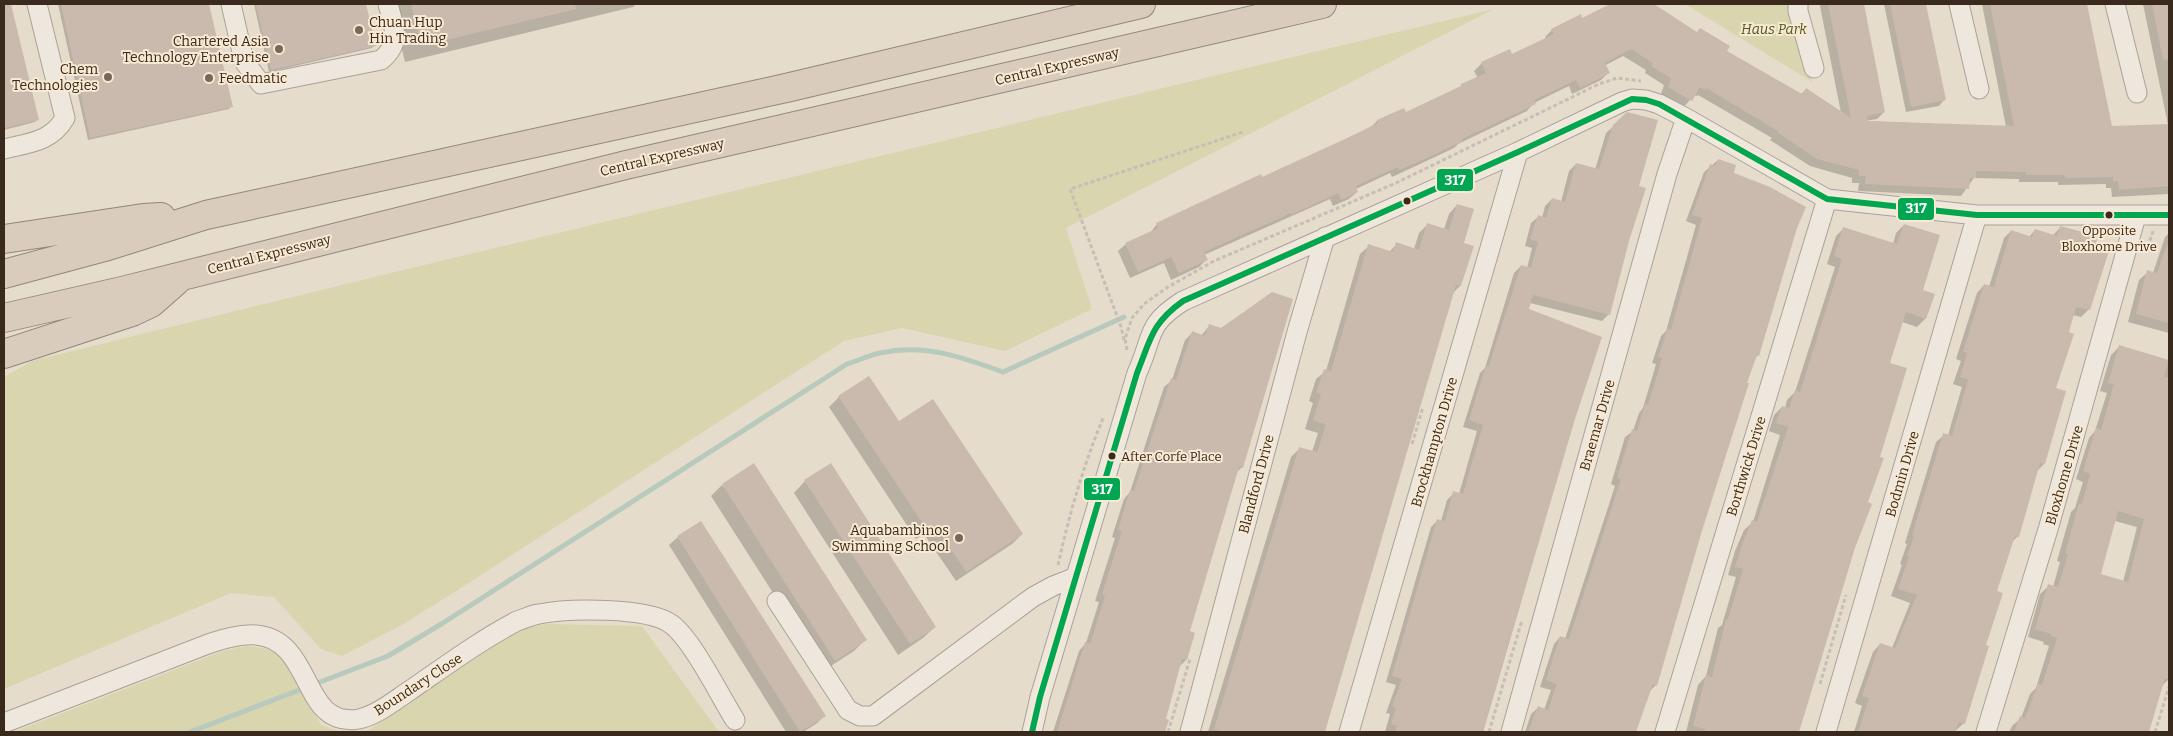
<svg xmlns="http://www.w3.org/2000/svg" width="2173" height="736" viewBox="0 0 2173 736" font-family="Bitter,serif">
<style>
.green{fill:#d9d5ae}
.shadow{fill:#0003;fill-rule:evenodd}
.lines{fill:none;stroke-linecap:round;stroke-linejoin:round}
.stream{stroke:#b8cabd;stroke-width:5}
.building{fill:#cabaad;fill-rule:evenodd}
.minor-casing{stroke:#aba196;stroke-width:21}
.highway-casing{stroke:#90877c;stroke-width:30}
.path{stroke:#c7beb5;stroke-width:3;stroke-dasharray:4 2.5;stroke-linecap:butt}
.minor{stroke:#eee7de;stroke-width:19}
.highway{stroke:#d9ccbd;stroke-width:28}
.bus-1-casing{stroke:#f8e9d2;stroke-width:10}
.bus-1{stroke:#00a651;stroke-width:6}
.poi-dot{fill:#76685a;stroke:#f8e9d2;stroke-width:2}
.bus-dot{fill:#3a291d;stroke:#f8e9d2;stroke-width:2}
.labels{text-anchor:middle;stroke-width:4;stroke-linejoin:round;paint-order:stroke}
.bus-label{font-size:13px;fill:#3a291d;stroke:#f8e9d2}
.poi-label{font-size:14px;fill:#3a291d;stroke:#f8e9d2;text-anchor:end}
.park-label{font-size:14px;font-style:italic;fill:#4f5822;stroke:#f8e9d2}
.street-label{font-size:14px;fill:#3a291d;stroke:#f8e9d2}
.line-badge{stroke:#f8e9d2;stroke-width:2}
.badge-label{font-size:14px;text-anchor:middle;font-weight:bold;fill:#fff}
</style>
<rect width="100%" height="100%" fill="#e6dccc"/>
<!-- green -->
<path class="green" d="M1685,4H1794L1812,82Z
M1494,9L1066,228L1092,309L1005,351L902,328L844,341L453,593L400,626L342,656L321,649L274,597L231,593L4,689V377L32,361L399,271Z
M547,624L642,626L719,732H366L504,639L525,628Z
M246,646L264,648L280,655L321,725L340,732H14L223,651Z"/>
<!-- shadow -->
<path class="shadow" d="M4,4H10L37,120L35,122L4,130Z
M58,4H207L231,106L229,109L88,140Z
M254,4H365L374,45L372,48L269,72Z
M391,4H636L633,7L405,62Z
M1612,4H1640L1654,16L1726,51L1801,94L1806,90L1841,113L1820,6L1822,4H1862L1884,112L1877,119L1865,121L2006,127L1982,4H2086L2111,127L2168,125L2143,4H2169V194L2112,197L2111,188H2106V184L2058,185V182H2019V179L1974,178L1961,196L1858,191L1859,183H1852V178L1810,166L1770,140L1772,138L1698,95L1697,96L1694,95L1684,107L1661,94L1664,85L1645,73L1646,70L1623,56L1604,66L1608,73L1601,80L1572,94L1569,86L1534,103L1527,111L1458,144L1454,148L1418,165L1392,177L1390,173L1356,189L1357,192L1349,199L1333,206L1330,199L1204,255L1206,260L1199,267L1171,280L1164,263L1130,278L1118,251L1126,244L1150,233L1157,224L1261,179L1370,128L1377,121L1405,113L1458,89L1478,78L1474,71L1482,63L1512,56L1546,39L1545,37L1552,30L1582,19Z
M1884,4H1925L1944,100L1939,106L1906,112Z
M1614,126L1638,187L1627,240L1609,314L1602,321L1530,303L1528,310L1574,418L1483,732H1385L1390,714L1386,713L1396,685L1386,682L1431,527L1438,520L1441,521L1447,500L1454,493L1459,494L1477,431L1463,427L1480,373L1485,368L1514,273L1521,266L1527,268L1532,248L1525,246L1531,223L1538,217L1542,218L1545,206L1552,199L1561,202L1569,171L1576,164L1595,170L1606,133Z
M1718,160L1796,228L1758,355L1754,359L1700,533L1656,685L1649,692L1634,732H1525L1531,714L1538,708L1544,710L1551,690L1540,687L1554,644L1560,637L1565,639L1615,486L1611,484L1625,437L1633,431L1639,413L1643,408L1656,364L1652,363L1661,336L1666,331L1696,225L1686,221L1704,172Z
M1457,205L1462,244L1460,286L1452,294L1324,732H1208L1291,457L1300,448L1312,452L1318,433L1305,429L1313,403L1309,401L1316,379L1326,371L1360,254L1369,246L1389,252L1397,244L1414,249L1419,233L1428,224L1444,229L1449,214Z
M1904,225L1921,290L1925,319L1917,327L1902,322L1889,364L1867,503L1797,732H1686L1698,685L1706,676L1718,628L1722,625L1736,577L1728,575L1735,551L1744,530L1753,522L1780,435L1769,431L1774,415L1782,407L1785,408L1787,400L1795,392L1835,267L1827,264L1836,236L1844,228L1893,244L1896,233Z
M2060,228L2093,248L2107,252L2088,310L2081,317L2072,315L2055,389L2044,464L2037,471L2018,536L2011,543L1996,592L1984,646L1964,723L1954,732H1854L1862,706L1855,703L1873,652L1880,644L1892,648L1910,603L1891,596L1902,565L1900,564L1907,544L1905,543L1936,442L1944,435L1948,436L1952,421L1962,387L1953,384L1961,361L1956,359L1977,293L1984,285L1989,287L2004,238L2011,231L2029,237L2035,230L2053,235Z
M2169,233V333L2128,322L2139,280L2148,272L2153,273L2165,237Z
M1209,326L1242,467L1236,473L1188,632L1186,660L1179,667L1164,719L1167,721L1164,732H1053L1079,651L1086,643L1099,602L1095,601L1115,538L1112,537L1124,499L1130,492L1164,387L1172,380L1185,340L1192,333L1201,336Z
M2119,347L2169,362V679L2161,687L2147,732H2009L2012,726L2021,718L2030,694L2036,688L2049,646L2043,644L2044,642L2028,637L2040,594L2049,586L2053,587L2060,562L2057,561L2071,512L2075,508L2083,482L2076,479L2089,438L2095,431L2107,393L2100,391L2111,355ZM2115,521L2137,527L2123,582L2099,575Z
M839,397L899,423L1022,534L1012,544L956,581L924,534L916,539L829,407Z
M805,481L935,627L923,638L898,655L794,493Z
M722,485L865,640L854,651L823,671L711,496Z
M678,537L824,716L816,724L803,732H786L669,545Z"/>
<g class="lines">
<!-- stream -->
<path class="stream" d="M190,732L388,656L443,623L847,364C858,361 869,355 880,353C924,343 962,357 1003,372L1124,317"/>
</g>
<!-- building -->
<path class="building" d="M4,4H11L39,120L4,128Z
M61,4H209L233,107L90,138Z
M256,4H366L376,46L271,70Z
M411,4H575L576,9L421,46Z
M1610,4H1654L1697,32L1700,28L1730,46L1727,51L1802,94L1806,88L1851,118L1828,4H1864L1885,112L1867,116V121L2014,126L1990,4H2087L2112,126L2169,124V186L2119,190L2118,181L2113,182V177L2065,178V175H2026V172L1976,171V178H1970L1969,189L1865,184L1866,176H1859V170L1817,159L1777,132L1778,131L1706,88L1705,90L1700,87L1692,101L1668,87L1671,78L1651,66L1653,63L1631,49L1605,63L1610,73L1580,88L1576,80L1534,100L1536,104L1462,139L1463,141L1427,158L1399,170L1398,167L1356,186L1358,192L1341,200L1338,193L1291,215V213L1240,236L1204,252L1208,260L1179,273L1171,257L1138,272L1125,243L1158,228L1156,223L1261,174L1262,177L1345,139L1378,123L1377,120L1404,108L1406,112L1461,86V84L1486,73L1481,62L1510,49L1512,54L1554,34L1551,29L1581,14L1582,18Z
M1890,4H1926L1946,100L1911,107Z
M2152,4H2169V59L2163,60Z
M1627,112L1658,120L1639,186L1646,188L1629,241L1610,315L1533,295L1529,309L1602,337L1575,419L1483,732H1395L1397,726L1391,724L1396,708L1392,706L1402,679L1392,676L1437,519L1445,521L1453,491L1463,494L1483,425L1469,420L1486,365L1489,366L1521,265L1531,268L1538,242L1530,239L1538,215L1546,218L1552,198L1565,202L1576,163L1599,169L1613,125Z
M1718,159L1736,165L1734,173L1770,187L1806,207L1797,228L1759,356L1757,355L1747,383H1749L1701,534L1657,686L1653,684L1636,732H1528L1538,706L1548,710L1557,684L1546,680L1560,636L1569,639L1621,479L1617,478L1632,429L1637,431L1645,404L1648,405L1662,358L1658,357L1668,328L1671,330L1702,218L1692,215L1710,164L1715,166Z
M1457,204L1474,209L1464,243L1474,246L1461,286L1456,285L1325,732H1223L1214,729L1299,447L1317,452L1326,425L1313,420L1321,394L1316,393L1324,369L1331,371L1368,244L1393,252L1396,242L1419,250L1427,223L1449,230Z
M1904,224L1940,235L1923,290L1935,294L1926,319L1906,312L1890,363L1907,368L1880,457L1884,458L1868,502L1872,504L1855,548L1799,732H1705V729L1693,726L1706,675L1712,677L1726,619H1728L1743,569L1735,567L1743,542L1752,520L1757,522L1788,427L1776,423L1782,406L1789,408L1795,390L1800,392L1842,259L1834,256L1843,227L1897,244Z
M2060,226L2098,236L2095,247L2109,251L2090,310L2076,307L2069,332L2074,334L2056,388L2066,391L2045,464L2040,463L2019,537L2015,536L1997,591L2003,593L1986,645L1989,646L1965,724L1959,722L1955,732H1858L1869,698L1862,696L1880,643L1895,648L1917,595L1898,589L1909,557L1907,556L1914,536L1912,535L1943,433L1952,436L1959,412L1968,379L1960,377L1967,353L1963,352L1984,284L1994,287L2011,230L2032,237L2035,229L2057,236Z
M2167,245L2169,246V323L2136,314L2147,270L2157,273Z
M1272,292L1293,299L1243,468L1239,467L1190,631L1195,633L1187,660L1182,659L1166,719L1169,720L1165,732H1057L1085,642L1090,644L1105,596L1102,594L1122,531L1118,530L1130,490L1134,491L1171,378L1176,380L1192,331L1205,336L1209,324L1221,328Z
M2119,345L2169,360L2164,377L2169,378V679L2165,678L2149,732H2014L2020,716L2025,718L2038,684L2042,685L2057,638L2051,636V634L2035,629L2048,584L2058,587L2068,554L2065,553L2079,503L2082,504L2090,474L2083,471L2096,428L2101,430L2114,384L2108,383ZM2118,511L2144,519L2128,582L2101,574Z
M869,376L899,421L933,399L1023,534L966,572L935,525L927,530L838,396Z
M754,463L867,640L835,661L722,484Z
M831,463L936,627L910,644L804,480Z
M701,521L826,716L800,732L677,536Z"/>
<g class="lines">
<defs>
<path id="minor" d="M231,4L244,61L261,84L381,60C402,43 394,27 388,4
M1798,4V11L1814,68
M1959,4L1979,89
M2115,4L2137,93
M4,149C29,143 51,142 65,118L37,4
M777,601L848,710L860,716H873L1033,597L1053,586L1076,577
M4,723L208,644C223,639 239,634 256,635C315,640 300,729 359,719C377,715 394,701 409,691C444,667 479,641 517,621C524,619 531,615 539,614C567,608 648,607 671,624C692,639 720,696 735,720
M1032,732L1040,697L1137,373C1154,336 1145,325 1183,301L1518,152L1622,102L1632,99L1646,100L1659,104L1686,118L1827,199L1977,215H2169
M1190,732L1297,332L1325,237
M1349,732L1518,152
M1511,732L1667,174L1686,118
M1665,732L1827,199
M1826,732L1977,215
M1986,732L2049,526L2136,216"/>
<path id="highway" d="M4,239L143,218L161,217
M4,274L108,246L206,215L786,88L1141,4
M4,318L122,291L626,165L1322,4
M4,354L132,312L151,303L176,281"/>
</defs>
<!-- minor casing -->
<use href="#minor" class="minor-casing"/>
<!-- highway casing -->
<use href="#highway" class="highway-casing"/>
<!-- path -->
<path class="path" d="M2148,247L2153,231
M1124,340L1121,327L1070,189L1243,132
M1127,350L1125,339L1132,318L1144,304L1168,287L1214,261L1396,183L1599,84L1617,78L1641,81
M1412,444L1423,407
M1058,565C1069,515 1084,463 1104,416
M1820,684L1846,595
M1168,732L1190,659
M1489,732L1522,620
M2155,732L2169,687"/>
<!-- minor -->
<use href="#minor" class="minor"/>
<!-- highway -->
<use href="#highway" class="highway"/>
<defs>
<path id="bus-1" d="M1032,732L1040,697L1137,373C1151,339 1151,324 1183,301L1518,152L1632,99L1646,100L1659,104L1827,199L1977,215H2169"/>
</defs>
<!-- bus-1 casing -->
<use href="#bus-1" class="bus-1-casing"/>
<!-- bus-1 -->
<use href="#bus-1" class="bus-1"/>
</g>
<!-- markers -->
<g class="poi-dot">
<circle cx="359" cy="30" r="5"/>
<circle cx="279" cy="49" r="5"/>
<circle cx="108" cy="77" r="5"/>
<circle cx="209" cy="78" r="5"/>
<circle cx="959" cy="538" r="5"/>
</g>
<g class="bus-dot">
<circle cx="1407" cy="201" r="4.5"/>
<circle cx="2109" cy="215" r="4.5"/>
<circle cx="1112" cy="456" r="4.5"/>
</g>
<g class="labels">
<!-- bus labels -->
<g class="bus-label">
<text x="2109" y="235">Opposite<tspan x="2109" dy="16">Bloxhome Drive</tspan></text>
<text x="1121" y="461" text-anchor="start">After Corfe Place</text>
</g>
<!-- poi labels -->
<g class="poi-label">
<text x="369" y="27" text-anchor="start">Chuan Hup<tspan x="369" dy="16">Hin Trading</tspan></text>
<text x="269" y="46">Chartered Asia<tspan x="269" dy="16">Technology Enterprise</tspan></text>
<text x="98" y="74">Chem<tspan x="98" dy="16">Technologies</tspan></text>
<text x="219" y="83" text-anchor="start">Feedmatic</text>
<text x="949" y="535">Aquabambinos<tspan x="949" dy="16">Swimming School</tspan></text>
</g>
<!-- park labels -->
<g class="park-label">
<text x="1774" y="34">Haus Park</text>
</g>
<!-- street labels -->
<g class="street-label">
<text transform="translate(1057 66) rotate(-13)" y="5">Central Expressway</text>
<text transform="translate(662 157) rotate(-13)" y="5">Central Expressway</text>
<text transform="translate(269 254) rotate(-14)" y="5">Central Expressway</text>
<text transform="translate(1597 425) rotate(-74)" y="5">Braemar Drive</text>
<text transform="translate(1434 442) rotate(-74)" y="5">Brockhampton Drive</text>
<text transform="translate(1746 466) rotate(-73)" y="5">Borthwick Drive</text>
<text transform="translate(1902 474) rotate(-74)" y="5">Bodmin Drive</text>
<text transform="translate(2064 475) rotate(-74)" y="5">Bloxhome Drive</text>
<text transform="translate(1256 484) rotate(-75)" y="5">Blandford Drive</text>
<text transform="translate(418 684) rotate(-33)" y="5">Boundary Close</text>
</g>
</g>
<g class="line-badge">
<rect x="1436" y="168" width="38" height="24" rx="5" fill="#00a651"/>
<rect x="1897" y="197" width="38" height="24" rx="5" fill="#00a651"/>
<rect x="1083" y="477" width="38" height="24" rx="5" fill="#00a651"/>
</g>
<g class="badge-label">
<text x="1455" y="185">317</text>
<text x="1916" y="213">317</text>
<text x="1102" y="494">317</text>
</g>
<!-- border -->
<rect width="2173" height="736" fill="none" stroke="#3a291d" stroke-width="10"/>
</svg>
